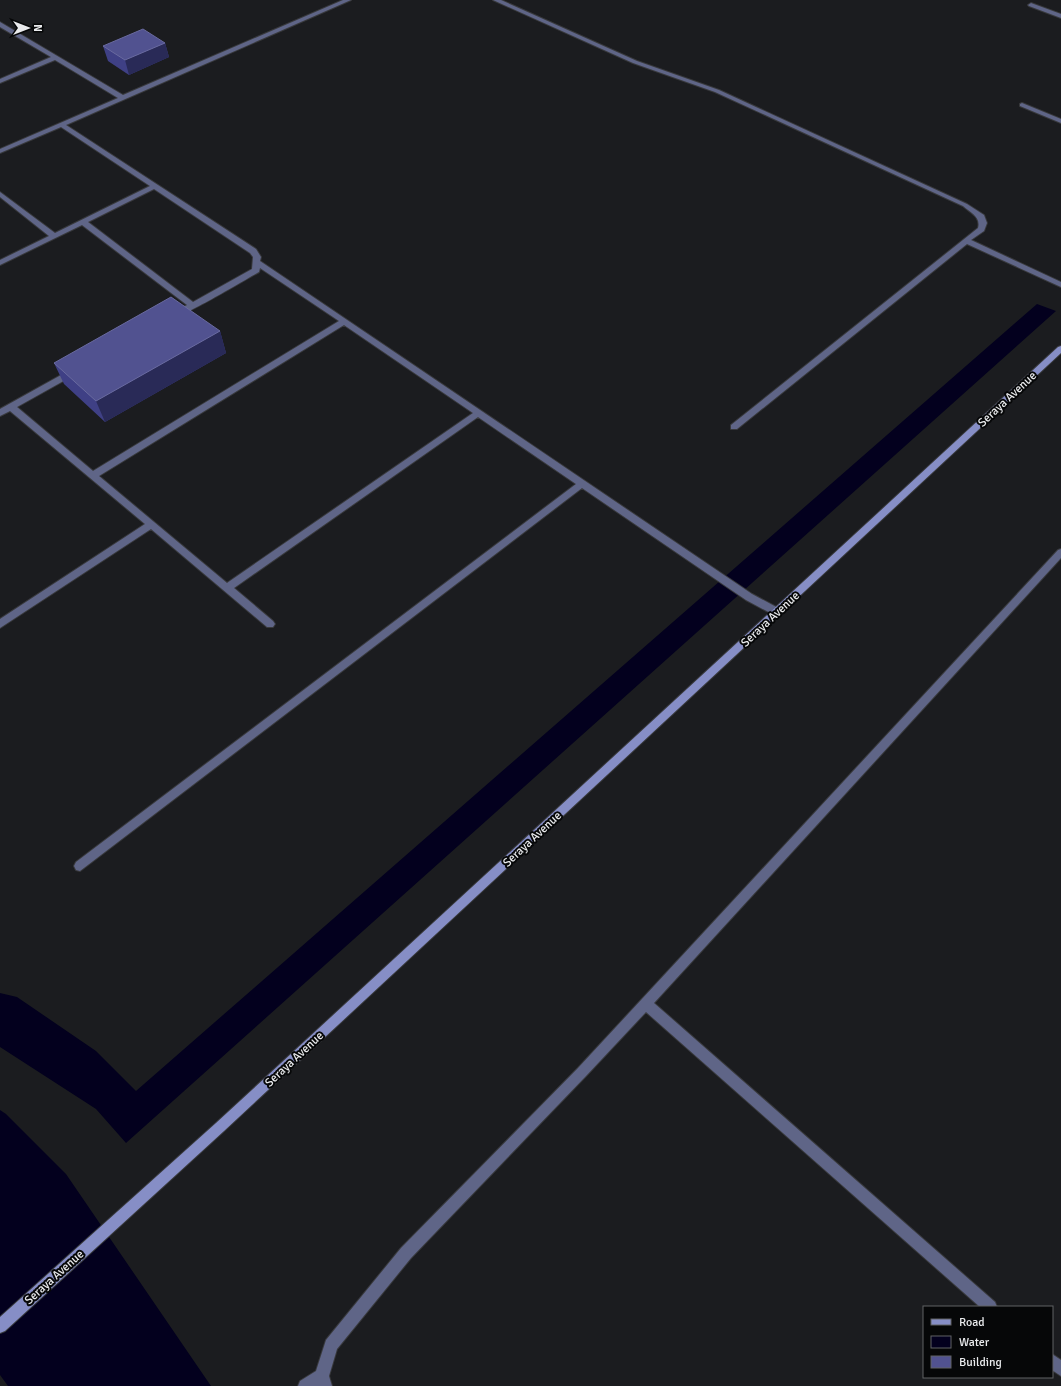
<svg xmlns="http://www.w3.org/2000/svg" width="1061" height="1386" viewBox="0 0 1061 1386" font-family="Signika,sans-serif">
<style>
.water{fill:#03001e}
.lines{fill:none;stroke-linecap:round;stroke-linejoin:round}
.lane-casing{stroke:#38393c;stroke-width:2}
.secondary-casing{stroke:#38393c;stroke-width:2}
.lane{fill:#5f6587;fill-rule:evenodd}
.secondary{fill:#868ec6;fill-rule:evenodd}
.wall{fill:#3f4085}
.shaded-wall{fill:#292a57}
.building{fill:#515290;stroke:#696a9f}
.labels{text-anchor:middle;stroke-width:4;stroke-linejoin:round;paint-order:stroke}
.street-label{font-size:12px;fill:#eaebed;stroke:#060708}
</style>
<rect width="100%" height="100%" fill="#1b1c1f"/>
<!-- water -->
<path class="water" d="M1037,304L1056,311L126,1143L96,1109L0,1047V993L17,997L96,1051L136,1091Z
M0,1110L6,1114L66,1174L211,1386H8L0,1375Z"/>
<g class="lines">
<defs>
<path id="lane" d="M343,0H351L66,125L256,249L261,257L260,261L752,594L780,609L782,612L777,616L774,615L746,600L582,488L80,871L76,870L74,866L76,862L576,484L478,417L234,588L273,621L275,624L273,627H267L151,529L0,628V619L145,524L10,411L0,416V409L70,370H76V374L17,407L93,471L339,321L260,268L259,272C246,279 182,318 173,317V313L187,305L82,225L0,265V260L49,236L0,197V192L55,233L150,186L61,127L0,153V149L118,98L55,60L0,83V79L51,57L0,27V22L123,95ZM154,189L250,253L253,257L252,269L193,302L88,222ZM344,325L473,413L227,583L99,476Z
M493,0H501L637,61L719,90L967,204L984,215L987,223L984,231L971,240L1061,282V287L967,244L737,429H731V425L978,228C981,217 971,213 963,206L715,92L633,63Z
M1031,3L1061,14V18L1029,6L1028,5Z
M1022,103L1061,119V123L1020,106V104Z
M1061,549V558L654,1003L995,1302L997,1307H980L646,1012L586,1076L411,1258L337,1349L329,1376L332,1386H298L300,1381L316,1371L326,1340L401,1248L578,1068L1058,550Z
M1052,1354L1061,1360V1376L1052,1370Z"/>
<path id="secondary" d="M1061,346V353L224,1131L5,1331L0,1333V1317L216,1123L1058,347Z"/>
</defs>
<!-- lane casing -->
<use href="#lane" class="lane-casing"/>
<!-- secondary casing -->
<use href="#secondary" class="secondary-casing"/>
<!-- lane -->
<use href="#lane" class="lane"/>
<!-- secondary -->
<use href="#secondary" class="secondary"/>
</g>
<!-- wall -->
<path class="wall" d="M165,43L169,57L129,75L108,61L103,46Z
M220,331L226,353L105,422L64,384L54,363Z"/>
<!-- shaded-wall -->
<path class="shaded-wall" d="M165,43L169,57L129,75L125,60Z
M220,331L226,353L105,422L96,401Z"/>
<!-- building -->
<path class="building" d="M143,29L165,43L125,60L103,46Z
M171,297L220,331L96,401L54,363Z"/>
<g class="labels">
<!-- street labels -->
<g class="street-label">
<text transform="translate(1007 399) rotate(-43)" y="4">Seraya Avenue</text>
<text transform="translate(770 619) rotate(-43)" y="4">Seraya Avenue</text>
<text transform="translate(532 839) rotate(-43)" y="4">Seraya Avenue</text>
<text transform="translate(294 1059) rotate(-43)" y="4">Seraya Avenue</text>
<text transform="translate(54 1277) rotate(-42)" y="4">Seraya Avenue</text>
</g>
</g>
<!-- legend -->
<rect x="923" y="1306" width="130" height="72" fill="#060708" stroke="#616264"/>
<rect x="931" y="1319" width="20" height="6" fill="#868ec6" stroke="#616264"/>
<text x="959" y="1326" font-size="12" fill="#eaebed">Road</text>
<rect x="931" y="1336" width="20" height="12" fill="#03001e" stroke="#616264"/>
<text x="959" y="1346" font-size="12" fill="#eaebed">Water</text>
<rect x="931" y="1356" width="20" height="12" fill="#515290" stroke="#616264"/>
<text x="959" y="1366" font-size="12" fill="#eaebed">Building</text>
<!-- north arrow -->
<g transform="translate(28 28) rotate(90)" stroke="#060708" stroke-width="3" paint-order="stroke">
<path d="M0-3L7 15L0 10L-7 15Z" fill="#eaebed"/>
<text y="-6" font-size="11" font-weight="bold" text-anchor="middle" fill="#eaebed">N</text>
</g>
</svg>
